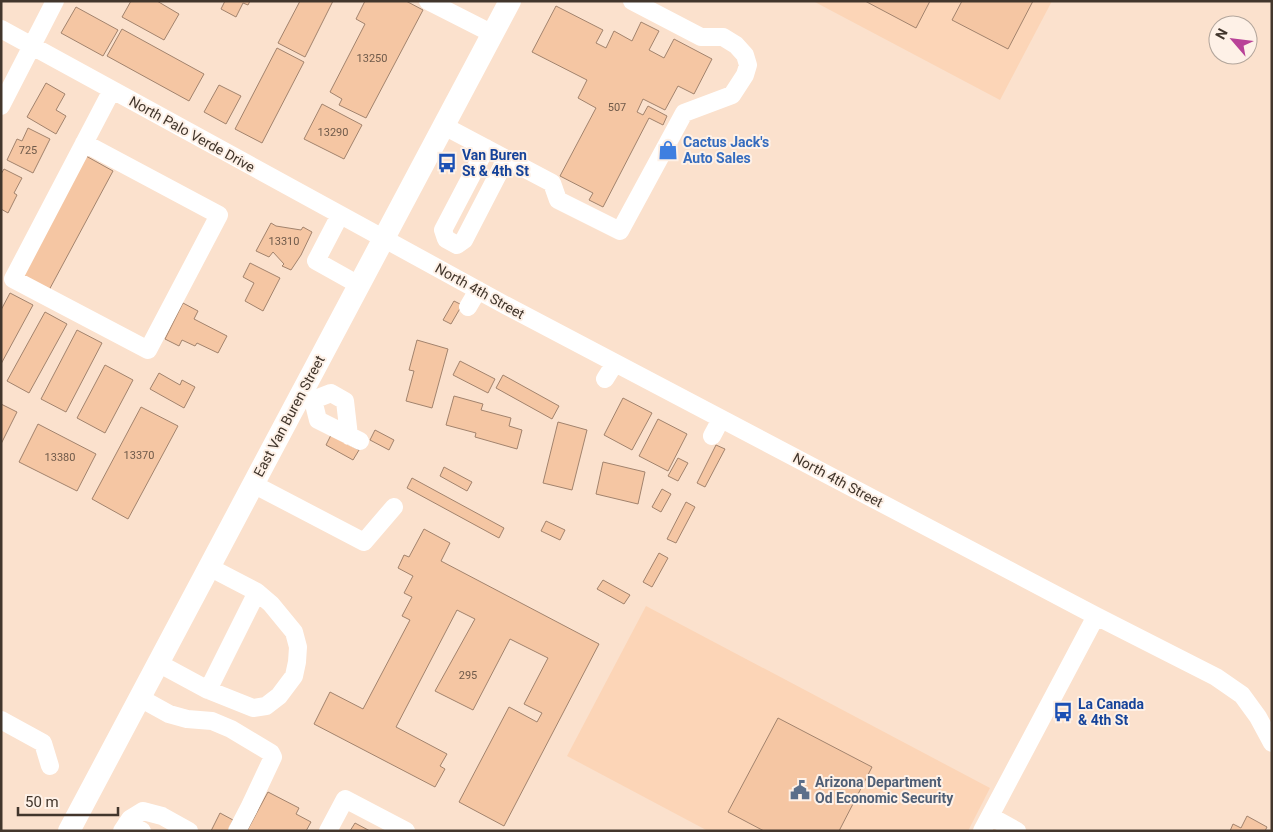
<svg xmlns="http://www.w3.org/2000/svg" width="1273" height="832" viewBox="0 0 1273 832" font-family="Roboto,sans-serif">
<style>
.built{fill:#fcd5b7}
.building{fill:#f5c6a3;stroke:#a2836d}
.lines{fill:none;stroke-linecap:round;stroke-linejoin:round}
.minor{stroke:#fff;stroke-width:18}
.major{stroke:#fff;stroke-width:22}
.labels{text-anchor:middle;stroke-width:4;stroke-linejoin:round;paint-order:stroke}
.number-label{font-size:11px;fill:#6f5a4a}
.street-label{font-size:14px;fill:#42362c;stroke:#fef1e7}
.shop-label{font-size:14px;font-weight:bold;fill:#366cbe;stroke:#fef1e7;text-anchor:start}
.transit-label{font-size:14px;font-weight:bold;fill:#164399;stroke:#fef1e7;text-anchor:start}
.service-label{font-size:14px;font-weight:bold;fill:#4e5e75;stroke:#fef1e7;text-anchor:start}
</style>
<rect width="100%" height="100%" fill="#fbe1cd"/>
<!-- built -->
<path class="built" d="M813,1H1052L1000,100Z
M646,606L990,788L968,831H708L567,756Z"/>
<!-- building -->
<path class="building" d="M131,1H157L179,14L164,40L122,17Z
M225,1H250L248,5L243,3L236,17L221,9Z
M300,1H333L305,57L278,43Z
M365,1H406L423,10L366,118L339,105L342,99L330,92L365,24L356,19Z
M865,1H930L916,28Z
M962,1H1033L1008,49L952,20Z
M556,6L603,30L596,43L606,48L614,31L632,41L641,22L659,31L649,50L664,58L674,39L712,59L694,94L678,86L665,110L643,99L637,112L643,115L648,106L667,116L663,125L649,118L603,207L589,200L593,193L560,176L596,108L578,98L587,80L532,52Z
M76,7L118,30L103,56L61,33Z
M122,29L204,74L189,101L107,56Z
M277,48L304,62L262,143L235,129Z
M46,83L65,94L56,110L66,116L56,134L27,117Z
M219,85L241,96L226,124L204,112Z
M322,104L362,125L344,159L304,139Z
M28,128L50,139L33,173L7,160L17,139L22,141Z
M86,156L113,171L48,292L20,277Z
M4,169L22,178L14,193L17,195L8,213L1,209V174Z
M271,223L276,226L301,230L303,227L312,232L301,255L291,270L282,266L284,264L273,252L269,257L256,251Z
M250,263L280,278L263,311L245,301L254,283L243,277Z
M10,293L33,305L1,364V310Z
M454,301L462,305L451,324L443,320Z
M183,303L198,311L194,319L227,336L218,353L197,343L195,346L182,340L179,346L165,339Z
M45,312L67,324L29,393L7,381Z
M77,330L102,343L66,412L41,399Z
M417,340L448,349L432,408L406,401L414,371L409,370Z
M460,361L495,379L488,393L453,375Z
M105,365L133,380L105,433L77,418Z
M159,373L180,385L182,380L195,387L184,408L150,389Z
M503,375L559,406L552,419L496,388Z
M454,396L483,404L481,410L511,418L509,426L522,430L517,449L475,437L476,433L446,425Z
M623,398L652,413L632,450L604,435Z
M1,404L17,412L1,444Z
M141,407L178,426L128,519L92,499Z
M658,419L687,434L668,471L639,456Z
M558,422L587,430L572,490L543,483Z
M38,424L96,454L77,491L19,462Z
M375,430L394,440L389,450L370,440Z
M331,435L359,450L353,460L326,445Z
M716,445L725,449L705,487L697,483Z
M678,458L688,463L678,481L668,476Z
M603,462L645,472L638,504L596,494Z
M444,467L472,482L467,491L440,476Z
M412,478L504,528L499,538L407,488Z
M662,489L671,494L661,512L652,507Z
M686,502L695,507L676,543L667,539Z
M546,521L565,530L560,540L541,531Z
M424,529L450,543L441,561L599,644L504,826L459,802L509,707L537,722L542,713L524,704L548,658L510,639L473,710L435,691L475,619L457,610L396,727L447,754L440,766L445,769L435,787L314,724L330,692L363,709L410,620L402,616L412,597L404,593L413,576L398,568L404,555L409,557Z
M659,553L668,558L652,587L643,582Z
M603,580L630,595L624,604L597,589Z
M778,718L872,767L839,831H764L728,812Z
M268,792L299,808L296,814L311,822L306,831H247Z
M220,813L233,820L228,831H211Z
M1247,816L1267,827L1265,831H1230L1233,824L1241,828Z
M355,823L370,831H350Z"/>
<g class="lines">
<!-- minor -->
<path class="minor" d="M428,1L493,34
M1,29L507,306L1096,616L1216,677L1242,695L1258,717L1272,743
M1,106L55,1
M444,126L552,183L558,200L620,231L684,113L732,95L745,75L748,65L745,55L736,45L723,37H701L632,1
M84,143L219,215L148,350L13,279L112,90
M486,148L443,230L446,239L457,245L464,240L506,159
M340,215L316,261L359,285
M468,307L478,290
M605,379L615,363
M349,436L345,401L331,393L313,400L318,420L360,441
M712,436L721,419
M253,484L364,542L394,507
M158,663L208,690L257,592L209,567
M208,690L253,708L266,706L279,696L294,676L297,662L298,647L294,632L271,604L257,592
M140,698L169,714L187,719L212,721L231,729L271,753L273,757L249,808L237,831
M1,720L43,743L50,766
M990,816L1017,831
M127,823L142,831
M122,831L130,819L143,811L162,816L189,831
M328,831L345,799L406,831
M982,831L1096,616"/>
<!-- major -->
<path class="major" d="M69,831L510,1"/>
</g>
<!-- icons -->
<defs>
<symbol id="shop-bare" viewBox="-9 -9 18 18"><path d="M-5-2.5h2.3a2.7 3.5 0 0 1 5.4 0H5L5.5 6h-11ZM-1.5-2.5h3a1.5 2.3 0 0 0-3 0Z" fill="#3f7fe0" stroke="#fef1e7" stroke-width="2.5" paint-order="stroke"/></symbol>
<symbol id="bus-bare" viewBox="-9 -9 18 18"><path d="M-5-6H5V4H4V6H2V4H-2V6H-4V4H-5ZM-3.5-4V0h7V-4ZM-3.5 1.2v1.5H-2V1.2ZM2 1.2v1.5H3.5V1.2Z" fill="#1a4fb4" stroke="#fef1e7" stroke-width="2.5" paint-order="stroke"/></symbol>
<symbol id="civic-bare" viewBox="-9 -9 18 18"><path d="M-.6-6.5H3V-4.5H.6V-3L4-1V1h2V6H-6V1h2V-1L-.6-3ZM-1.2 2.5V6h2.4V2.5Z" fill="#5c6f8a" stroke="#fef1e7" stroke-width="2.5" paint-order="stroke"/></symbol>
</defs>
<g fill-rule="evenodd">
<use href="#shop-bare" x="654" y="136" width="28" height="28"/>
<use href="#bus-bare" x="433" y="149" width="28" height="28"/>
<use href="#bus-bare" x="1049" y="698" width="28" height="28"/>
<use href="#civic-bare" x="786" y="776" width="28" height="28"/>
</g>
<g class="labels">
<!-- number labels -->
<g class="number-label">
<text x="372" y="62">13250</text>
<text x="617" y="111">507</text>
<text x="333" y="136">13290</text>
<text x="28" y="154">725</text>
<text x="284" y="245">13310</text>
<text x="139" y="459">13370</text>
<text x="60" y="461">13380</text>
<text x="468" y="679">295</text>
</g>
<!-- street labels -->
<g class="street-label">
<text transform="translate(192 134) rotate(29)" y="5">North Palo Verde Drive</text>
<text transform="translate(480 291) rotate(29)" y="5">North 4th Street</text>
<text transform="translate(289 416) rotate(-62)" y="5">East Van Buren Street</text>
<text transform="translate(838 480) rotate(28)" y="5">North 4th Street</text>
</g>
<!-- shop labels -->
<g class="shop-label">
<text x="683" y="147">Cactus Jack's<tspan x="683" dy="16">Auto Sales</tspan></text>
</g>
<!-- transit labels -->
<g class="transit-label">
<text x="462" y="160">Van Buren<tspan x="462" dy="16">St &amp; 4th St</tspan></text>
<text x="1078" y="709">La Canada<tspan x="1078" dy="16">&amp; 4th St</tspan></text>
</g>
<!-- service labels -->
<g class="service-label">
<text x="815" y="787">Arizona Department<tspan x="815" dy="16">Od Economic Security</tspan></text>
</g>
</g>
<!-- border -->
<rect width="1273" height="832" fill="none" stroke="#42362c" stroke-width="5"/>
<!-- north arrow -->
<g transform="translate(1233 40) rotate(298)"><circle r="24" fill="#fef1e7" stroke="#b3a69c"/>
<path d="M0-4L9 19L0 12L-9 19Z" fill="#b94298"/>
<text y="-8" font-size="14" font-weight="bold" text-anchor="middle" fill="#42362c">N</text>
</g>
<!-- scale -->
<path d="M18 807v8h100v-8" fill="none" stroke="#42362c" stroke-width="2.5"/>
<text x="25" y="807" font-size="15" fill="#42362c" stroke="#fef1e7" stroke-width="4" paint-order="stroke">50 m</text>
</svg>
